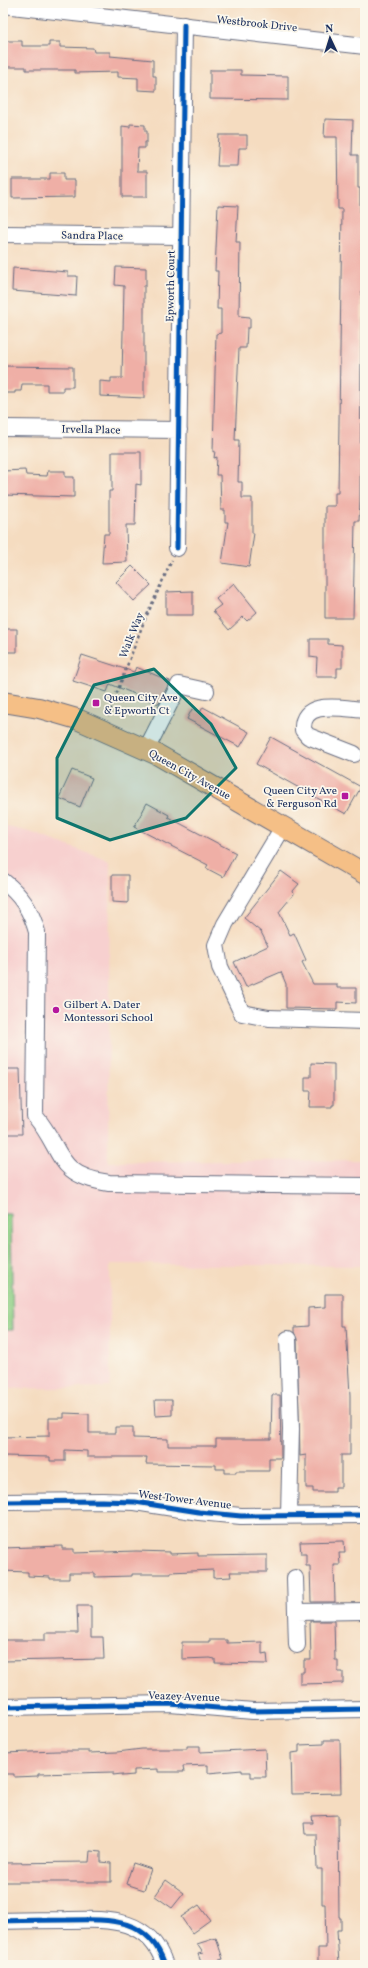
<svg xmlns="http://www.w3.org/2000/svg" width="368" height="1968" viewBox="0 0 368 1968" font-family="Vollkorn,serif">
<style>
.built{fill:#f7d0cf}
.pitch{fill:#8fcf85;stroke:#557f72}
.building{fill:#efafa6}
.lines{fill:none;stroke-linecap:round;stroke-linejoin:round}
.minor-casing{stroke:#676c80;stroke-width:18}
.major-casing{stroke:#676c80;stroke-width:22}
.path{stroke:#676c80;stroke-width:2.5;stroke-dasharray:3 3;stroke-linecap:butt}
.minor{stroke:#fff;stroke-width:16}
.major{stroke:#f5bf86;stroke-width:20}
.cycleway-casing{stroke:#fbf7ec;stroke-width:8}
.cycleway{stroke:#0057b8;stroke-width:5}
.marked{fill:#0f766e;fill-opacity:0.2;stroke:#0f766e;stroke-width:3;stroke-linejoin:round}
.poi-dot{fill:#b5179e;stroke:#fbf7ec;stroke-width:1.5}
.labels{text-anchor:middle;stroke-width:3.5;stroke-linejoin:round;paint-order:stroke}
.street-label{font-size:11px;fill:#1b2f5e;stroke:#fbf7ec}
.poi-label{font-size:11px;fill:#1b2f5e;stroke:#fbf7ec;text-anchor:start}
</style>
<rect width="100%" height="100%" fill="#fbf7ec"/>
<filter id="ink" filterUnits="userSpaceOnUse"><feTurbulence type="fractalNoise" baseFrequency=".025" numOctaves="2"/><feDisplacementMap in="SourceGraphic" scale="8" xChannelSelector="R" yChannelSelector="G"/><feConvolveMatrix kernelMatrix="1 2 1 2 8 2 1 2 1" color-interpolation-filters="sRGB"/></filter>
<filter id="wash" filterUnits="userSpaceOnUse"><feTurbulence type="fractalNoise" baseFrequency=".012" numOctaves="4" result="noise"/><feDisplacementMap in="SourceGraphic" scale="16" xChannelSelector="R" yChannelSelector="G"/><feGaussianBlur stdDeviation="0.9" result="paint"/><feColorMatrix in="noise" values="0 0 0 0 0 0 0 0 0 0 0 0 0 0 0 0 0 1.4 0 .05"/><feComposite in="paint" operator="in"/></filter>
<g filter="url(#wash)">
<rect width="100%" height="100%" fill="#f5dcc0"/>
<!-- built -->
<path class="built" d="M3,826L30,832L110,861L108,1162L365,1160V1266L110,1264V1387L3,1389Z"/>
<!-- pitch -->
<path class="pitch" d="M3,1214H11L13,1330H3Z"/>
<g id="blocks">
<!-- building -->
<path class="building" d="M4,41H22V46H49V42H60V47L93,48L94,52H110V56L153,60V76H156V91L138,90V78L118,77V72L75,73V70H26V67H4Z
M210,70H241V75L288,76V100L210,99Z
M325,119L353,120L352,155H358V188H360V220H362L360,501L359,521H355L353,618H325V506H335V493H338L342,209H338L337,137H324Z
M130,124L145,125V131H147V142H145V148H138L137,171H147V197H122V126L130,127Z
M219,135H247V148H239L238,166H217Z
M50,173H64V180H75V197L12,198V179H50Z
M218,205L238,206L236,242H240L239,316L250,317V328H247L246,348H239L235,440H239L238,482H242V498H252V533H254L249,567L222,563L228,522H225V510H221L220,475H216L217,457L214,458L215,451L213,452L216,334L221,333V309H217L218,271H215Z
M116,267L146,268V286H144V398L100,396V381L111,382V378H122L124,286L115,285Z
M13,268L68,272V276H77L76,296L12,291Z
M3,366L73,367V387H63V391H47V384H22L21,391H15V393H4Z
M112,452H141V485L136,484L135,525H126L127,562L102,563L104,534H109V491H112Z
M25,470L26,475L47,476L48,471H65V477H74V497L3,495V471Z
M132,566L151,585L134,601L116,582Z
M234,583L257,612L247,621L243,617L229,630L213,611L221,605L216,599Z
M193,591V615H166V592Z
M3,629H17V652H3Z
M310,639H328V644L342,645V668H337V677H316L317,658L310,657Z
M82,655L134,672L136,667L170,681L159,704L110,684L107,692L73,681Z
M203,707L249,732L240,747L187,719L192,709L200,713Z
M271,737L361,787L346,814L256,764Z
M72,770L92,778L80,807L59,798Z
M147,803L169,815L168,817L236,853L223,877L206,868L208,865L134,827Z
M281,871L299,884L293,891L294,894L279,912L290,935L294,933L306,960L302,962L313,984H337V988H356V1003L337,1002V1009L286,1008V984L281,972L246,987L234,962L268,946L261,932L244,918Z
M112,875H128V903L112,902Z
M311,1063L334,1064V1105H332V1107H310L311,1091H305V1077H311Z
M3,1069H20L22,1134H3Z
M325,1294H343V1326H346L350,1395V1455H341V1487H335V1492H313V1488H306V1455L300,1456L297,1339L294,1332V1327L308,1326V1308L325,1307Z
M272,1395H280L281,1458H269V1471H236V1473H225V1469H216V1465L146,1464L147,1457H87V1451L65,1450V1461H50V1457L3,1456V1437L49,1436V1418H64V1413L89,1414V1433H115V1427H133V1438L168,1439V1446H216V1439H271Z
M155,1400H172V1415L156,1416Z
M344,1541L345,1553H339L340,1565H334L335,1602H311L310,1566H306V1554H301L300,1542Z
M62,1546V1549H74V1553L136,1551L170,1552V1554L198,1553V1556L267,1555V1572H230L231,1577L213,1578V1570L170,1572V1574H132V1576L95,1577V1573H69V1579H50V1577L28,1576V1572L3,1571V1548Z
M77,1606H91V1637H103L104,1659L3,1661V1640H45V1633H78Z
M310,1621H334L335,1660H338V1672H343V1683L300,1684V1672H304V1660H311Z
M209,1640H227V1643L262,1642V1654L267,1653L268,1664L215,1663V1659L210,1658L182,1659V1642H209Z
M324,1740H340L341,1793L292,1794L291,1753L299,1752V1745L324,1744Z
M187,1746H200V1752L265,1749L266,1777H251V1772H242V1770L208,1773V1765L183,1766L184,1772H158V1769L134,1770V1775L122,1776V1774L113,1775V1772L38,1774V1776L14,1777V1774H3V1753L57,1751H89V1753L117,1752L142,1749H187Z
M338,1815L339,1918H341V1930H337L339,1965H318V1948H326L325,1904H322V1869H317L316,1834H305L304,1823H313L312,1816Z
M90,1851L101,1852V1862L111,1863V1882H3V1863L89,1862Z
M133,1863L151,1869L144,1890L126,1884Z
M166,1880L184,1893L172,1908L155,1896Z
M199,1905L210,1920L192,1933L181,1917Z
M216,1938L223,1959L202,1965L198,1954L203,1953L197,1944Z"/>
</g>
</g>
<g filter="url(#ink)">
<use href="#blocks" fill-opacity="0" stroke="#676c80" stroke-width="1"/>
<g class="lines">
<defs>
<path id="minor" d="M3,5L365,46
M3,234L181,236
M3,428L179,430
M177,548L184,25
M146,750L179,685L206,691
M354,754L308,736L303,730C301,698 344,709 365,710
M283,827L225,924L216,945L220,967L242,1013L269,1018L365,1021
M3,881C21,895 31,910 37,932L35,1116C64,1150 54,1175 109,1183L365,1186
M288,1339L291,1429L289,1515
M3,1502L102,1501L135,1502L199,1512L241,1516L365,1515
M295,1578L296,1612L365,1611
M296,1612L297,1645
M3,1707L170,1704L253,1711L365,1709
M3,1921C24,1920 46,1920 67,1920C109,1919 149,1917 165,1965"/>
<path id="major" d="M3,702L39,708L77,719L158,755L365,874"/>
</defs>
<!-- minor casing -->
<use href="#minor" class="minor-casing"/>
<!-- major casing -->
<use href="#major" class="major-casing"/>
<!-- path -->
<path class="path" d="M108,716L143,624L172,560"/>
<!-- minor -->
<use href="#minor" class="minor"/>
<!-- major -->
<use href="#major" class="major"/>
<defs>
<path id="cycleway" d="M177,548L184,25
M3,1502L102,1501L135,1502L199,1512L241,1516L365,1515
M3,1707L170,1704L253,1711L365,1709
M3,1921C24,1920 46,1920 67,1920C109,1919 149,1917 165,1965"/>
</defs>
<!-- cycleway casing -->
<use href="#cycleway" class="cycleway-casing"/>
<!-- cycleway -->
<use href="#cycleway" class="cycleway"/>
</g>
</g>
<!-- marked area -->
<path class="marked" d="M154,669L211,724L236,768L186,818L110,840L57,818V758L94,685Z"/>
<!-- markers -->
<g class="poi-dot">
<rect x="92" y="699" width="8" height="8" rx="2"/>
<rect x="341" y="792" width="8" height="8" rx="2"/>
<circle cx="56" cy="1010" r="4"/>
</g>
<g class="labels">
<!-- street labels -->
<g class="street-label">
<text transform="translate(257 23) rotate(6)" y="4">Westbrook Drive</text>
<text transform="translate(92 235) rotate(1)" y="4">Sandra Place</text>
<text transform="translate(170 286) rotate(-89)" y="4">Epworth Court</text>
<text transform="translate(91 429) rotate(1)" y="4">Irvella Place</text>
<text transform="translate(131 635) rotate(-68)" y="4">Walk Way</text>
<text transform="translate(190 774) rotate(29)" y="4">Queen City Avenue</text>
<text transform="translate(185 1499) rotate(7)" y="4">West Tower Avenue</text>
<text transform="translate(184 1696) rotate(2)" y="4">Veazey Avenue</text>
</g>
<!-- poi labels -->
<g class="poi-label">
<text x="104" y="701">Queen City Ave<tspan x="104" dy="13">&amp; Epworth Ct</tspan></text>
<text x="337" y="794" text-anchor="end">Queen City Ave<tspan x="337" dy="13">&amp; Ferguson Rd</tspan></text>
<text x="64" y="1008">Gilbert A. Dater<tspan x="64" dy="13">Montessori School</tspan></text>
</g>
</g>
<!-- margin -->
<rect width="368" height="1968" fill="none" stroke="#fbf7ec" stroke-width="16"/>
<!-- north arrow -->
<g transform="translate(330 38) rotate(356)" stroke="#fbf7ec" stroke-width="3" paint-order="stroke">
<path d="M0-3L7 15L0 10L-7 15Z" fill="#1b2f5e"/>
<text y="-6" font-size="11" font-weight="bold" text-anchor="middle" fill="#1b2f5e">N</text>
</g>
</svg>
